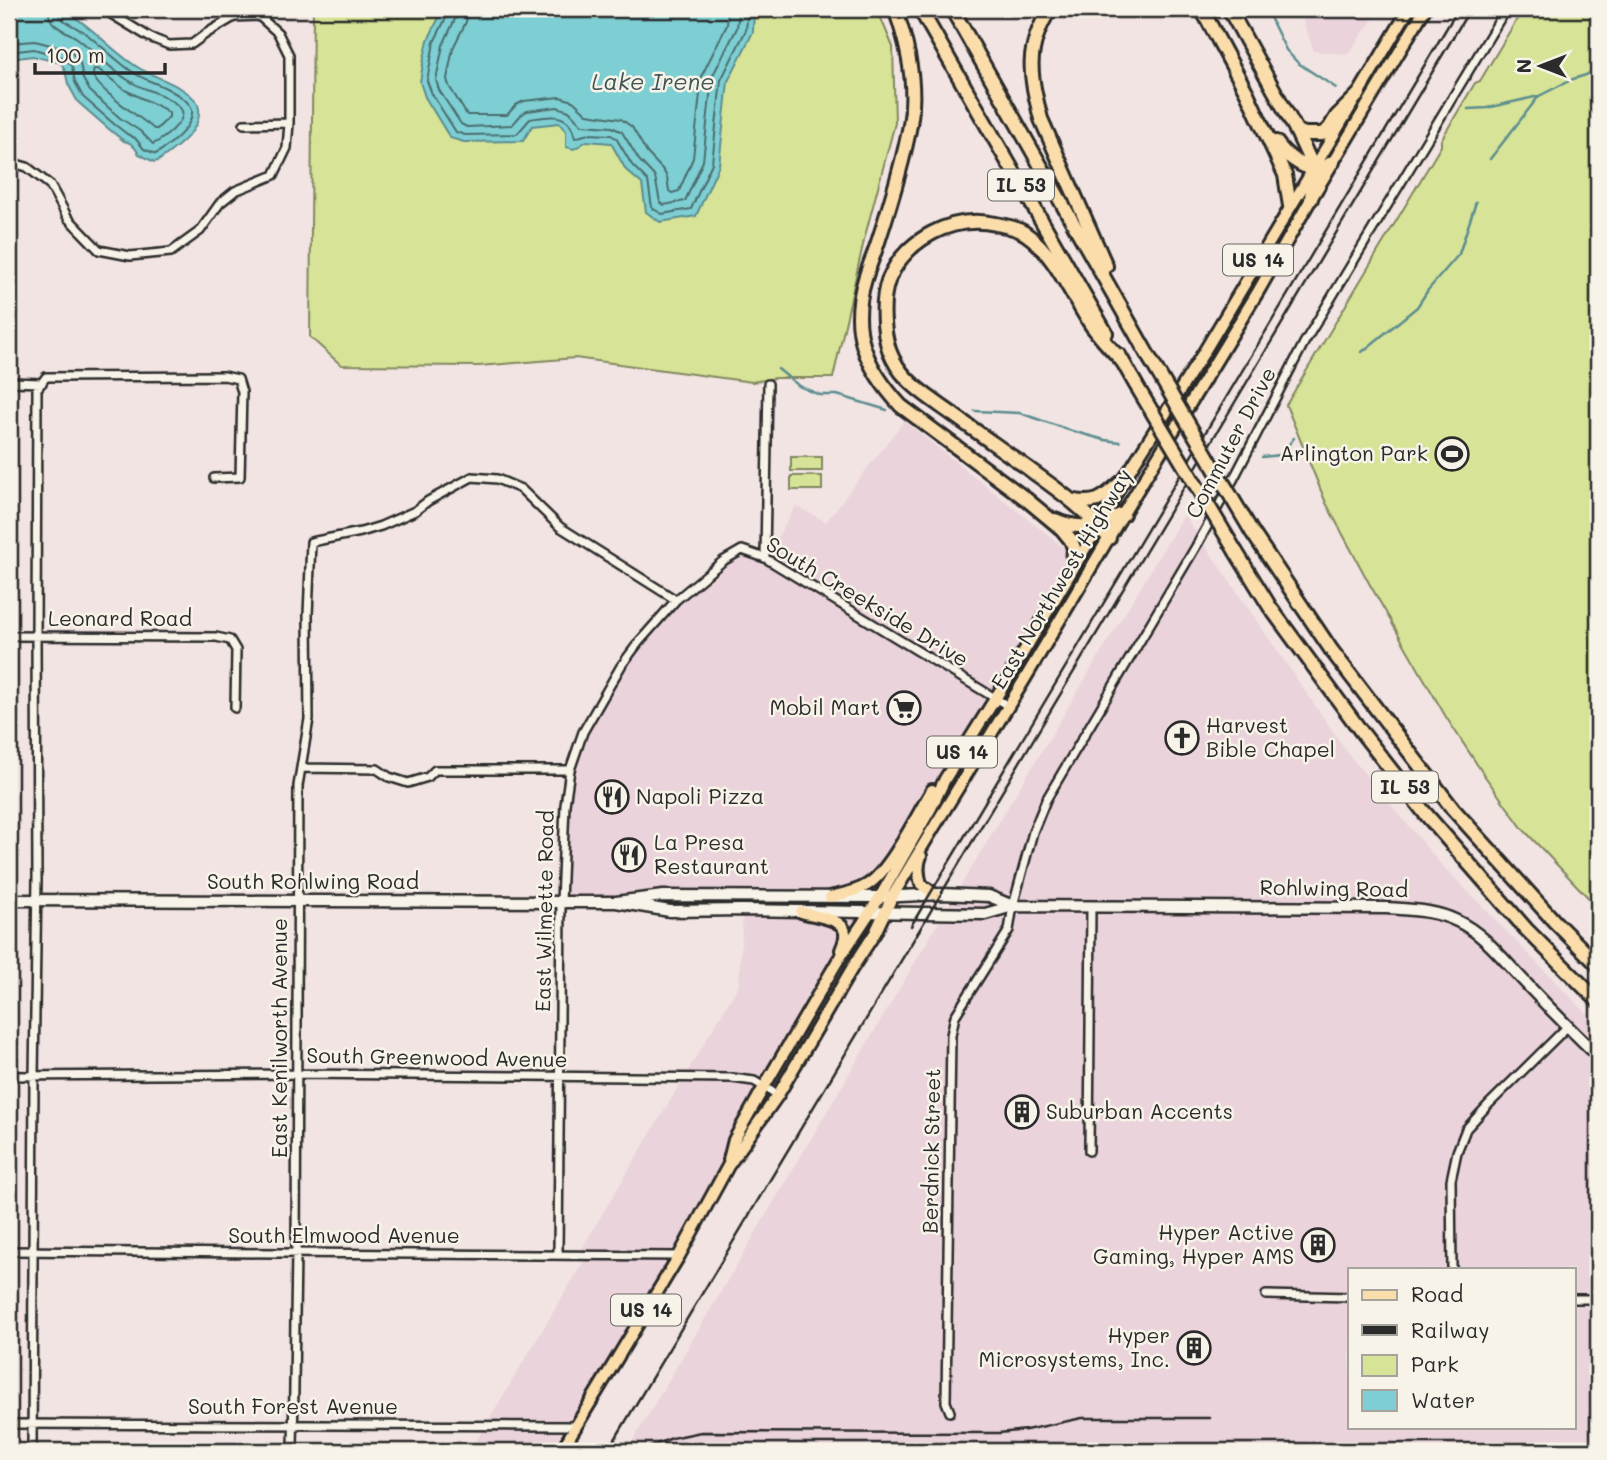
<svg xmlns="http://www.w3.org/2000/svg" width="1607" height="1460" viewBox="0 0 1607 1460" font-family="Mali,sans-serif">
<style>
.built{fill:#ead3db;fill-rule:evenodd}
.green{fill:#d7e396;stroke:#818760;stroke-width:2}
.water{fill:#7dcfd3;stroke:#5c8d90;stroke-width:2}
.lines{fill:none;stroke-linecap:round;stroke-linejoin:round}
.shore{stroke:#4c6d6e;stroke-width:2}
.stream{stroke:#5c8d90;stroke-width:2.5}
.street-casing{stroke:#2b2b2b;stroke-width:12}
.secondary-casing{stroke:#2b2b2b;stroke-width:15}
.primary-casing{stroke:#2b2b2b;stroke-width:16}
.highway-casing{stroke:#2b2b2b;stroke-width:18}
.street{stroke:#f7f3e8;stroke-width:7}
.secondary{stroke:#f7f3e8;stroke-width:10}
.primary{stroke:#faddab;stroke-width:10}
.highway{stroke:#faddab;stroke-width:12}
.rail{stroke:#2b2b2b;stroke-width:2.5}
.highway-bridge-casing{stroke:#2b2b2b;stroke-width:18;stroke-linecap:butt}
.highway-bridge{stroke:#faddab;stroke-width:12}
.labels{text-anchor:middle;stroke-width:5;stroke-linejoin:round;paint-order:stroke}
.shield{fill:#f7f3e8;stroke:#686764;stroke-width:2}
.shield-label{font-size:19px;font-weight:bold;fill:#2b2b2b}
.street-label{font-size:21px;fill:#2b2b2b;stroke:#f7f3e8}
.poi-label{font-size:21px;fill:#2b2b2b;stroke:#f7f3e8;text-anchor:end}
.water-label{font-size:23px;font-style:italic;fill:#405455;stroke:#f7f3e8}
</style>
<rect width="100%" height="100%" fill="#f1e4e2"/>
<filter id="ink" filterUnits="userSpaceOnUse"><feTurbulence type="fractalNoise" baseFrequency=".0143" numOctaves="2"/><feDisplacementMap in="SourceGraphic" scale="14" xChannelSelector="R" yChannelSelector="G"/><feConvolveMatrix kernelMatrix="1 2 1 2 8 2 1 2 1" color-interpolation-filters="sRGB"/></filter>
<g filter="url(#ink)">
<!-- built -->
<path class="built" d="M1299,9H1380L1348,54L1314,51Z
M904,421L1063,547L1073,566L885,868L855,891L561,902L570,770L583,732L621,666L676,600L742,550L765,558L796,506L826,522Z
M1184,515L1349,755L1438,861L1578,1005L1598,1024V1451H627L937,925ZM1350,1269H1574V1427H1350Z
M743,910L872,912L765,1085L728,1166L561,1451H470L587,1256L578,1255L739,985Z"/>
<!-- green -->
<path class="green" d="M313,9H877L893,47L895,123L865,236L833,378H775L752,382L575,358L479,366L341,365L310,337Z
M1523,9H1598V908L1523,829L1484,775L1446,717L1369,583L1326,503L1286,405L1441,146V140L1475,83L1480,81Z
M791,457H822V471H791Z
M791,476H822V490H791Z"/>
<!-- water -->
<path class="water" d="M9,9C20,9 54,6 62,10C91,24 111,51 139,68C153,77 197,89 199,109C202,131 173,150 158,161L154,162L139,154L135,148L130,143L124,141L110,130L78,102L68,84L65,70L61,63L33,56L9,59Z
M443,9H754L753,32L728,81L719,165L696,216L660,222L646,212L642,184L626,170L611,143L587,141L574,149L566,147V131L559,123L532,126L523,141L464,142L450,138L425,97L420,82L424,58L428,40Z"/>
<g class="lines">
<!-- shore -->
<path class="shore" d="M449,9L448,14L434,42L431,59L427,81L432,94L456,132L465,135L517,134L530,119C544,117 564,111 572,128C574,131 574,135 575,138L588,134L611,135L616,138L632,165L648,181L652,208L662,214L691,209L712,163L721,80L746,30L748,9
M458,9L456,17L443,45L436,80L439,90L461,124L467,127L512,125L521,115L527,111L557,107L569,111L582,125L612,127L622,132L639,160L655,177L660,202L664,205L685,201L703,161L712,77L737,28L739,9
M468,9L466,22L453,48L447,79L449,86L467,115H507L516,105L524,101L560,97L573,101L587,114L621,119L632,127L647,153L663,170L667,177L669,191L672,193L679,191L693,158L702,75L727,25L728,9
M9,43L35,41L70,50L80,63L83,79L90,91L120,118L140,131L153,144C162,140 189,120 181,109C170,95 147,91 133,83C112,72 96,52 77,38C70,33 60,30 54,24C49,19 49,15 48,9
M9,52L34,49L65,58L72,67L75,82L83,97L114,124L127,134L135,138L144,149L156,154C168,146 194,127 192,110C191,103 179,95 173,92C161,84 146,81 134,73C116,61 101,45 84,32C75,26 58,21 57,9
M94,69H98L125,90L164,109L169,113V117L157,129H154C143,119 94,88 93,74C93,72 94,70 94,69Z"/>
<!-- stream -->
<path class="stream" d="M1266,9L1286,50L1298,63L1336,88
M1468,109L1487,108L1539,96L1573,79L1586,75L1598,67
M1490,159L1539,96
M1362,352L1417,307L1428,290L1459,254L1476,202
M778,369L799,386L820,395H837L887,410
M975,411L1020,413L1072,431L1105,440L1120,442
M1262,457L1280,455L1294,438"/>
<defs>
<path id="street" d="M244,124L289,123
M9,162L27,167L50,185L68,218L99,250L130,256L171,252L200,231L220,203L235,191L274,175L287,148L289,123V55L278,33L259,16L234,17L207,33L192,44L169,45L149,37L103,9
M9,382L42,383
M765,558L768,384
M9,636L216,637L230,640L236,650L235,708
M301,768L377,769L389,777L408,783L428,777L435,770H570
M9,1076L297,1074L732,1078L754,1081L778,1095
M1089,1151L1091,906
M9,1251L679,1256
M558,1255L561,902L565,805L570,770L583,732L621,666L639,642L676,600L723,561L742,550L765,558L1008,706
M1452,1269L1451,1180L1457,1152L1466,1129L1488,1105L1567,1027
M1266,1295L1350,1297
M1574,1299H1598
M950,1412L946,1402L951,1035L955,1016L1009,930L1013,906L1033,832L1046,800L1198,543L1234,478L1304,343L1506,9
M9,1424L576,1426
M32,1451L34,1076L37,879L36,636L37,389L46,377L224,376L238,379L242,392L240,477L214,478
M293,1451L296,1253L298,786L309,719L308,615L311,542L361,532L381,526L415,511L428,501L472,477L497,479L521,489L560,527L676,600"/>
<path id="secondary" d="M9,900L561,902H616L663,896L880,897L942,894L989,896L1013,906
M616,902L670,911L743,910L985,914L1013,906L1387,908C1411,910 1435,910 1457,921C1483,933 1502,958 1521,978C1546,1005 1572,1031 1598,1056"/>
<path id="primary" d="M921,856C917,866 918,874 921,884L934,894
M830,897C843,894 856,892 867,885C890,871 917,815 932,790
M801,912C814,916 844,918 845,933C846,939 843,945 841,950
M729,1160L734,1140L764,1087L837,962L880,897L931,808L945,779L1008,678L1099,525L1123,481L1204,352L1409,9
M561,1451L679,1256L728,1166L778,1095L851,970L875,933L892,897L928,837L1023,682L1123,514L1259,290L1311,199L1425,9"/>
<path id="highway" d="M895,9C908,45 917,86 910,125C903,163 891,202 879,239C875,252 869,266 865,279C849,331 866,368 901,406L1026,499L1062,529L1071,540L1074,548L1073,566
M920,9L1106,333
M952,9L1150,359
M1050,9C1024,50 1030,75 1041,119L1106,266
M1200,9L1205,15L1247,93L1285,175L1290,206
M1229,9L1295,128L1314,169L1311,199
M1296,131L1305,134H1322L1329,129L1337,116L1359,94
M1276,142C1284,154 1303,170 1318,169C1324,169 1328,165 1333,162
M1119,355L1136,385
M1074,501C1101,505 1103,497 1123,481
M1055,520C1082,532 1098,525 1123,514
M1252,532L1332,651L1453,809L1555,922L1598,965
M1109,538C1087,511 1061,492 1033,472C1007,453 981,435 955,416C933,400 905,384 893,359C887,348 885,335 884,323C883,309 883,295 888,281C905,239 953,214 996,224C1006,226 1018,228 1026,234C1053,252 1071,294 1088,320C1097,335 1111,348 1122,361
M1236,552L1270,607L1363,734L1424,812L1526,929L1598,1001"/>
</defs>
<!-- street casing -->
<use href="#street" class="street-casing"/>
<!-- secondary casing -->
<use href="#secondary" class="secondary-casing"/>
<!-- primary casing -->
<use href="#primary" class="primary-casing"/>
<!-- highway casing -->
<use href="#highway" class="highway-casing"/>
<!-- street -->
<use href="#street" class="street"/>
<!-- secondary -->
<use href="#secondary" class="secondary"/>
<!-- primary -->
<use href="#primary" class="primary"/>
<!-- highway -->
<use href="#highway" class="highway"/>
<!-- rail -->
<path class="rail" d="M911,926L1458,9
M608,1451L1470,9
M640,1451L672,1438L701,1432L999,1433L1026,1430L1082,1418H1210"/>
<defs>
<path id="highway-bridge" d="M1150,359L1252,532
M1136,385L1236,552"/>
</defs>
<!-- highway-bridge casing -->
<use href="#highway-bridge" class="highway-bridge-casing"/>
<!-- highway-bridge -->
<use href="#highway-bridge" class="highway-bridge"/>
</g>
</g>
<!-- icons -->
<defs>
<symbol id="stadium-ring" viewBox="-11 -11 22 22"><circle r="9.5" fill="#f7f3e8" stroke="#2b2b2b" stroke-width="1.5"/><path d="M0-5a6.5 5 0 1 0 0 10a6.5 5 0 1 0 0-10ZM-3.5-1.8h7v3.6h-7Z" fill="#2b2b2b"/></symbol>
<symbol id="supermarket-ring" viewBox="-11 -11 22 22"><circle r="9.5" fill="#f7f3e8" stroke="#2b2b2b" stroke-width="1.5"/><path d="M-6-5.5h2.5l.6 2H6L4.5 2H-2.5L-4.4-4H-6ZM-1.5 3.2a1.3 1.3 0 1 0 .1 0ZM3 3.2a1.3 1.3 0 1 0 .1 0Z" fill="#2b2b2b"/></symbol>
<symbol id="church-ring" viewBox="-11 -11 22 22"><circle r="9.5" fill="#f7f3e8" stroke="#2b2b2b" stroke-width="1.5"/><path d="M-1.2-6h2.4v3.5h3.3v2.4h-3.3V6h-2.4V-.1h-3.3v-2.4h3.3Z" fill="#2b2b2b"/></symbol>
<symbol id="restaurant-ring" viewBox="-11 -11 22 22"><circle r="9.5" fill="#f7f3e8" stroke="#2b2b2b" stroke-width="1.5"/><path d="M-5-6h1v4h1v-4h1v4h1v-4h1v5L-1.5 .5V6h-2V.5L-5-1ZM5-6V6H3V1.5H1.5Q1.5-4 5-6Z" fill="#2b2b2b"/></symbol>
<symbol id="building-ring" viewBox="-11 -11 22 22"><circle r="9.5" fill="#f7f3e8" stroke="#2b2b2b" stroke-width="1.5"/><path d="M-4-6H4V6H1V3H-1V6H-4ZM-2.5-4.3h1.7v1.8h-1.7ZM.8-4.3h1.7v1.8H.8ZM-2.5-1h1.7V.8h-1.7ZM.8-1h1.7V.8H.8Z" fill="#2b2b2b"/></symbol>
</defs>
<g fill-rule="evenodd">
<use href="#stadium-ring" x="1433" y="435" width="38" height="38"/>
<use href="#supermarket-ring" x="885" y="689" width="38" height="38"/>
<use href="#church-ring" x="1163" y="719" width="38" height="38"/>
<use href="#restaurant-ring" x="593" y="778" width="38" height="38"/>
<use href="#restaurant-ring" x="610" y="836" width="38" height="38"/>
<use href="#building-ring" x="1003" y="1093" width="38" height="38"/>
<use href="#building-ring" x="1299" y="1226" width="38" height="38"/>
<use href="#building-ring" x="1175" y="1329" width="38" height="38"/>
</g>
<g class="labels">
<!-- shield labels -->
<g class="shield">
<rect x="988" y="169.5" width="66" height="31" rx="5"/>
<rect x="1223" y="244.5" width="70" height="31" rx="5"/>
<rect x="927" y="736.5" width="70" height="31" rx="5"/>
<rect x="1372" y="771.5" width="66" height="31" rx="5"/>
<rect x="611" y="1294.5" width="70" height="31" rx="5"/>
</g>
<g class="shield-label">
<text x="1021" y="192">IL 53</text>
<text x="1258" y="267">US 14</text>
<text x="962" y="759">US 14</text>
<text x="1405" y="794">IL 53</text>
<text x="646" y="1317">US 14</text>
</g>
<!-- street labels -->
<g class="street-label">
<text transform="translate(1231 443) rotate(-62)" y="7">Commuter Drive</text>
<text transform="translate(1062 579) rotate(-59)" y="7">East Northwest Highway</text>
<text transform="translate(867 602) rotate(31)" y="7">South Creekside Drive</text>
<text x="120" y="626">Leonard Road</text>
<text x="313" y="889">South Rohlwing Road</text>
<text transform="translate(1334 889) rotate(1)" y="7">Rohlwing Road</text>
<text transform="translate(545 911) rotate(-89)" y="7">East Wilmette Road</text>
<text transform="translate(280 1038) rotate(-90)" y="7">East Kenilworth Avenue</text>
<text transform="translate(437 1058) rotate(1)" y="7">South Greenwood Avenue</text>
<text transform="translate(932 1151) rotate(-89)" y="7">Berdnick Street</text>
<text x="344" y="1243">South Elmwood Avenue</text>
<text x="293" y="1414">South Forest Avenue</text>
</g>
<!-- poi labels -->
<g class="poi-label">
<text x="1428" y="461">Arlington Park</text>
<text x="880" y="715">Mobil Mart</text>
<text x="1206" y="733" text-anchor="start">Harvest<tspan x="1206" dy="24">Bible Chapel</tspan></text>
<text x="636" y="804" text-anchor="start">Napoli Pizza</text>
<text x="654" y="850" text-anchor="start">La Presa<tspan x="654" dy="24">Restaurant</tspan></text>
<text x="1046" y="1119" text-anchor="start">Suburban Accents</text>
<text x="1294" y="1240">Hyper Active<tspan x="1294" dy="24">Gaming, Hyper AMS</tspan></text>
<text x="1170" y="1343">Hyper<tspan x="1170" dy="24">Microsystems, Inc.</tspan></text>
</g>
<!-- water labels -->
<g class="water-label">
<text x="653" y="90">Lake Irene</text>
</g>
</g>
<!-- margin -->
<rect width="1607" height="1460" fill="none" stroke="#f7f3e8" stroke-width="35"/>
<rect x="18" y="18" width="1572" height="1425" fill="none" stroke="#2b2b2b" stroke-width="2.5" filter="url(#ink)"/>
<!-- legend -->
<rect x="1348" y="1268" width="228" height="161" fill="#f7f3e8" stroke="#a5a39c" stroke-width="2"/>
<rect x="1362" y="1290" width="35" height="10" fill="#faddab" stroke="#a5a39c" stroke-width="2"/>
<text x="1411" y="1302" font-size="21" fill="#2b2b2b">Road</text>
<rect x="1362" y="1325" width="35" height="10" fill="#2b2b2b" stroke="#a5a39c" stroke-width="2"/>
<text x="1411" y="1338" font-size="21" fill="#2b2b2b">Railway</text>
<rect x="1362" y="1355" width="35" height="21" fill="#d7e396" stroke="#a5a39c" stroke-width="2"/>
<text x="1411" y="1372" font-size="21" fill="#2b2b2b">Park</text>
<rect x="1362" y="1390" width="35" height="21" fill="#7dcfd3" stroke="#a5a39c" stroke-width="2"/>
<text x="1411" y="1408" font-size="21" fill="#2b2b2b">Water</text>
<!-- north arrow -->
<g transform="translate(1541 66) rotate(270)" stroke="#f7f3e8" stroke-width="5" paint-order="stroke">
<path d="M0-5L12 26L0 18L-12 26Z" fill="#2b2b2b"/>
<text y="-10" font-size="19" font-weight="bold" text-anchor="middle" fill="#2b2b2b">N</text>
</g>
<!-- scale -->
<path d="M35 63v10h130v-10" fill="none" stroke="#2b2b2b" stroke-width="3.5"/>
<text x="46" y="63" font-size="21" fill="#2b2b2b" stroke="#f7f3e8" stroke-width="5" paint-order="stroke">100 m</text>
</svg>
